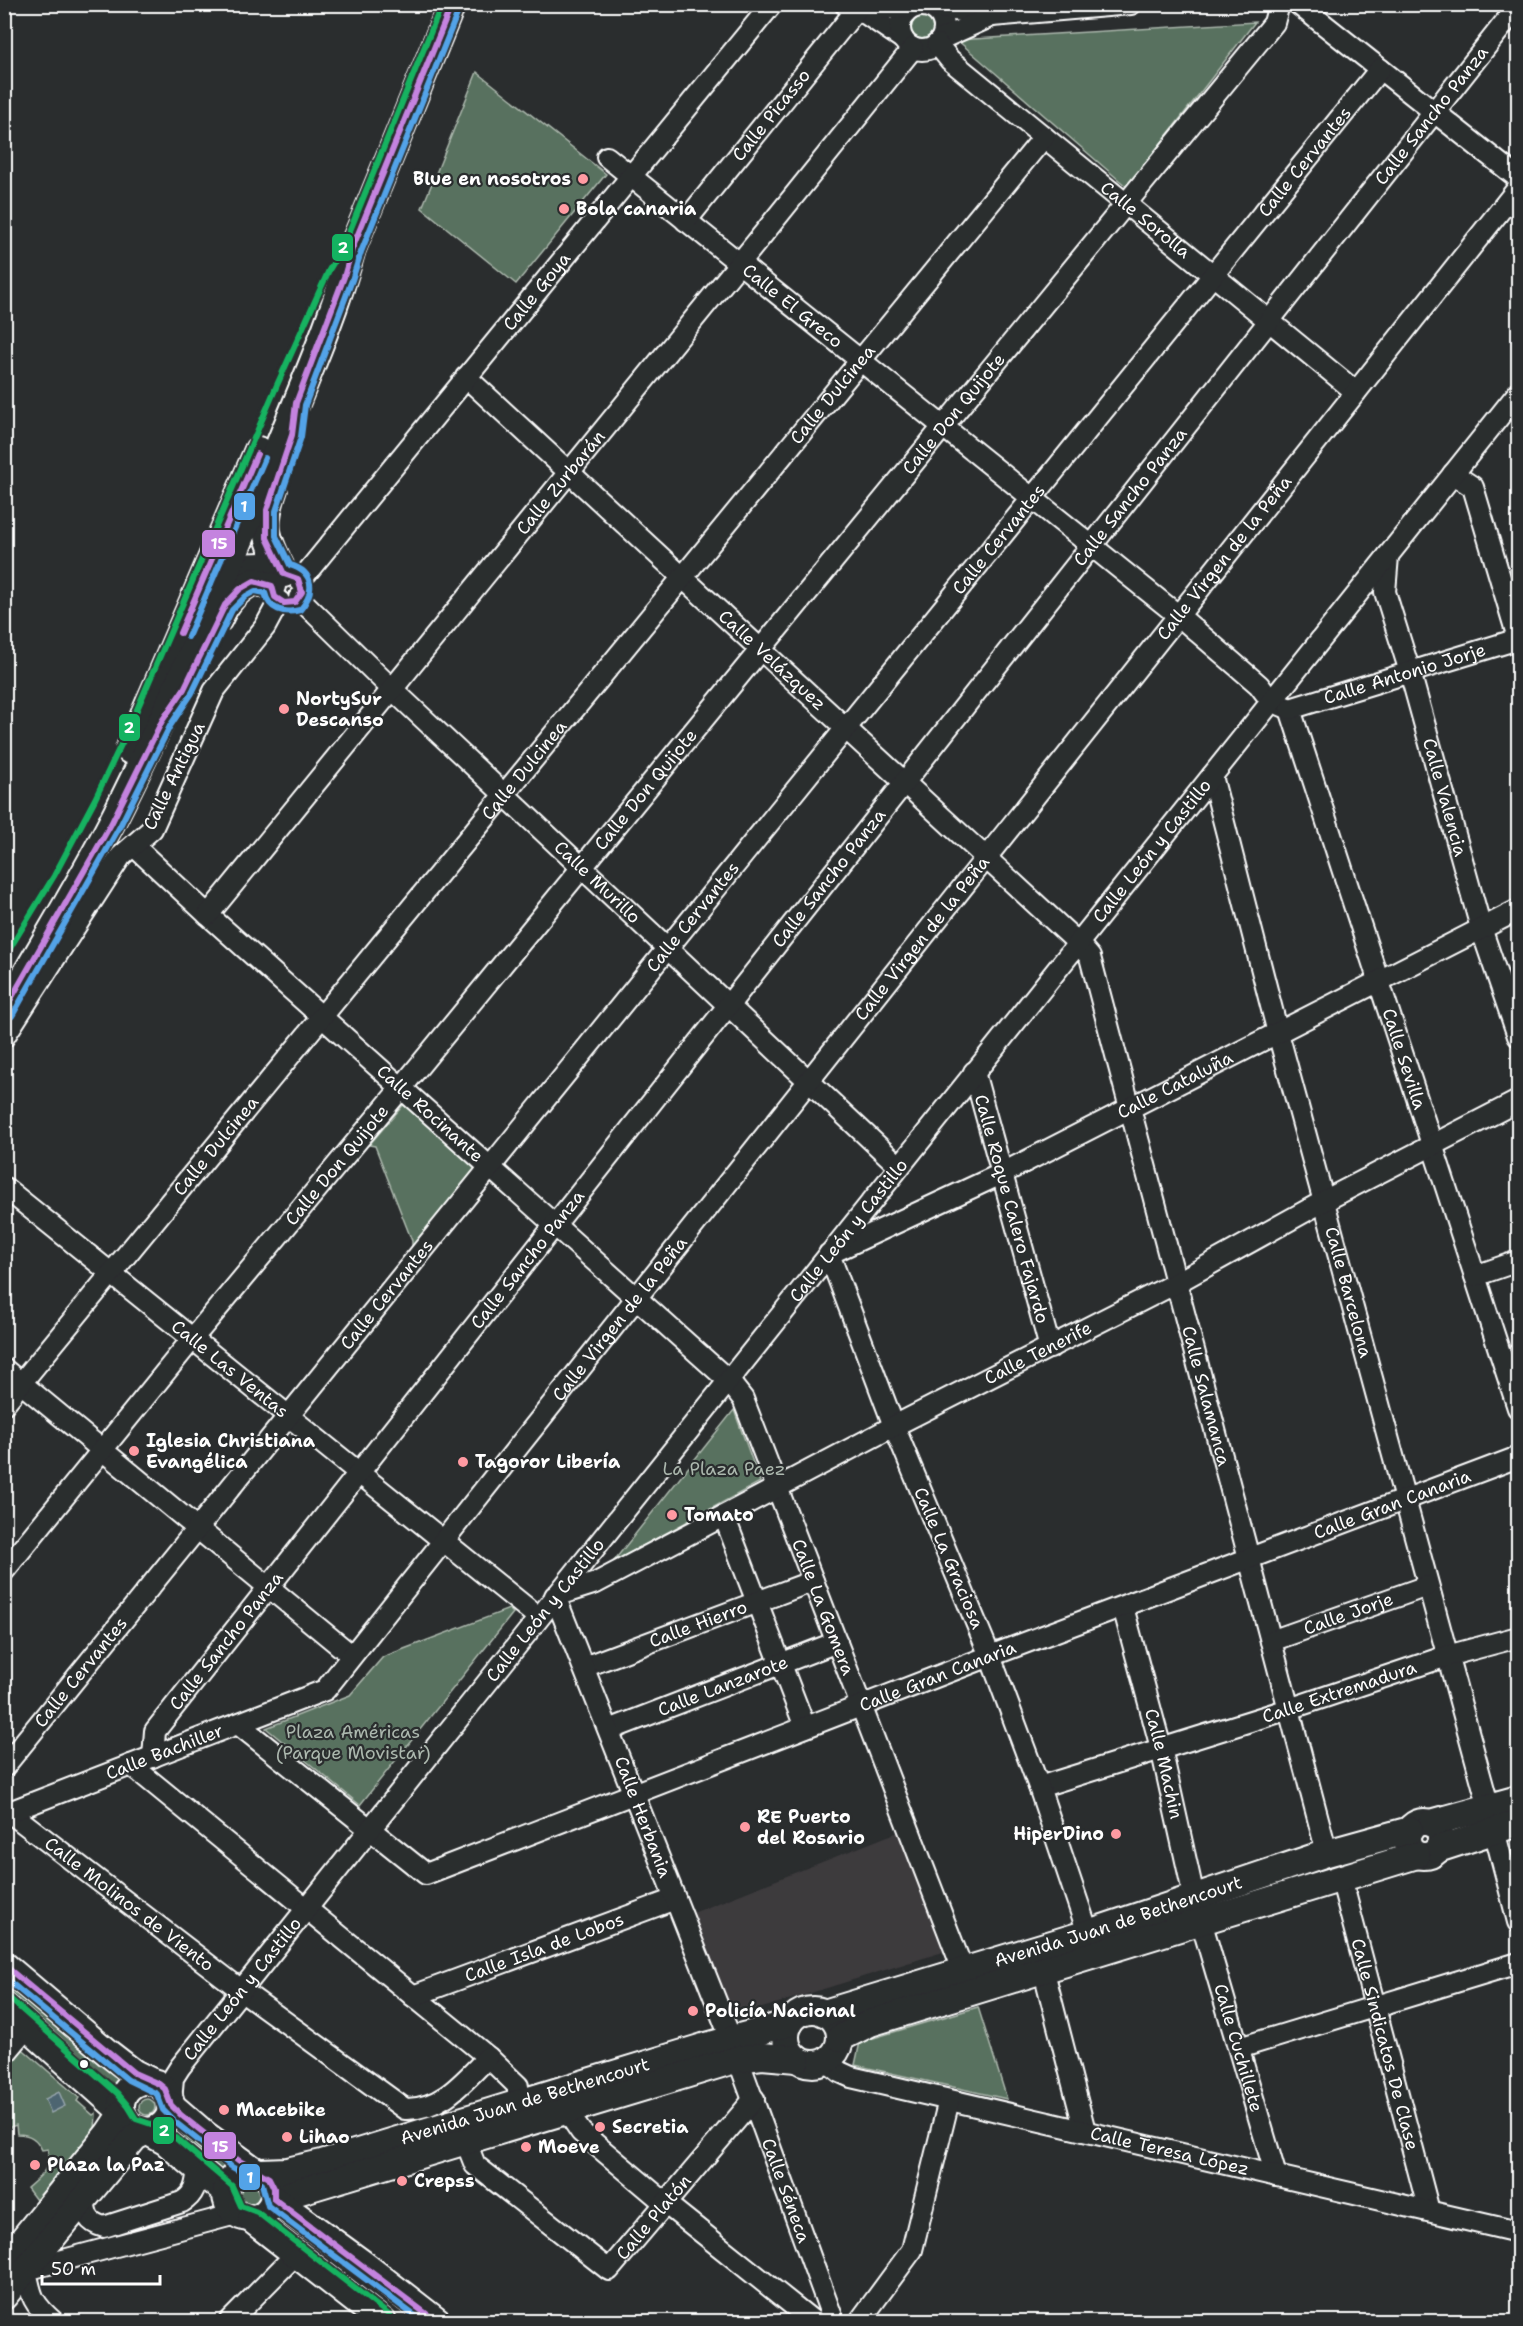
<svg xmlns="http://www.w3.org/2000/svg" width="1523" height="2326" viewBox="0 0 1523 2326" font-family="'Shantell Sans',sans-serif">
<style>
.built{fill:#3d3a3d}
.green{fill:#59715e;stroke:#acb8ae;stroke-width:1.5}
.water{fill:#4d6571;stroke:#94a3aa;stroke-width:1.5}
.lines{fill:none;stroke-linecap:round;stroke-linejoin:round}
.minor-casing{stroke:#fff;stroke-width:24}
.major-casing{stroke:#fff;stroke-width:30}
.minor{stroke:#2a2d2e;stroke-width:20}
.major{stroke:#2a2d2e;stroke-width:26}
.bus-1-casing{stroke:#2a2d2e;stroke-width:10}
.bus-2-casing{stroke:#2a2d2e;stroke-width:10}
.bus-3-casing{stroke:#2a2d2e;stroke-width:10}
.bus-1{stroke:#c483df;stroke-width:6}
.bus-2{stroke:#53a3e8;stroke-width:6}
.bus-3{stroke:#13b361;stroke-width:6}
.poi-dot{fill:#ff9aa2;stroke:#2a2d2e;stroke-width:2}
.bus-dot{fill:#fff;stroke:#2a2d2e;stroke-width:2}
.labels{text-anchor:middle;stroke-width:4.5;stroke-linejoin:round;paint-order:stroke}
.street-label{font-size:18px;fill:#fff;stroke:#2a2d2e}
.poi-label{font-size:18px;font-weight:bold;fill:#fff;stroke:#2a2d2e;text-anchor:start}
.park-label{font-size:18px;fill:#acb8ae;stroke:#2a2d2e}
.line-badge{stroke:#2a2d2e;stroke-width:2}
.badge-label{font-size:16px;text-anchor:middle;font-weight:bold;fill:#fff}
</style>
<rect width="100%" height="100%" fill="#2a2d2e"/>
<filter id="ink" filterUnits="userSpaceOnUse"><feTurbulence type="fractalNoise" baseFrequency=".0167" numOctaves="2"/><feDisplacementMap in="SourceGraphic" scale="12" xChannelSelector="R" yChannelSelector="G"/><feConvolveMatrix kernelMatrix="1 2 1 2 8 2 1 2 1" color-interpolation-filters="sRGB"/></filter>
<g filter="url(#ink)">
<!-- built -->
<path class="built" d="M898,1832L943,1952L733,2017L693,1913Z"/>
<!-- green -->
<path class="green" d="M909 28a13 13 0 1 1 26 0a13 13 0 1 1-26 0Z
M1255,22L1127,187L957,40Z
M477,72L606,174L516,284L422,208Z
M405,1103L476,1167L412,1248V1241L375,1146L369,1145Z
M734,1410L760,1482L613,1562Z
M509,1609L513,1613L360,1805L266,1728L350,1695L383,1657Z
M4,1975L125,2078L114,2092L5,1997Z
M978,2007L1007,2099L855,2065L860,2042Z
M18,2045L79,2098L77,2101L93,2115L96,2113L95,2129L36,2200L27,2188C41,2176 51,2169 48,2149L42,2150C37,2139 30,2134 17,2134L16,2125L5,2129V2063Z
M139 2107a8 8 0 1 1 16 0a8 8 0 1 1-16 0Z
M187,2134L227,2166L221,2174L180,2142Z
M240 2193a11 11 0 1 1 22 0a11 11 0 1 1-22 0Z"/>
<!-- water -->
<path class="water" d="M59,2092L65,2106L51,2113L45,2099Z"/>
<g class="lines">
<defs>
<g id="minor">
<path d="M845,4L860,10L903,39"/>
<path d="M1298,4L1518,178"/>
<circle cx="922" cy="28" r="22"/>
<path d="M929,6L992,16L1131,4"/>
<path d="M860,10L915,7"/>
<path d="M941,39L992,16"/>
<path id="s1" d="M937,44L950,60L1356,392"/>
<path id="s2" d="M607,157L1179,616L1259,685L1271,701L1290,709"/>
<path id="s3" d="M686,221L857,9"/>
<path id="s4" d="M466,377L1078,943L1090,957L1327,1853"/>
<path d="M1453,474L1473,487L1518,638"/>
<path id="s5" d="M1388,556L1385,592L1410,672L1481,928L1518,1036"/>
<path id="s6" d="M300,581L772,4"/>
<path id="s7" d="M299,598L392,689L899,1166"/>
<path id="s8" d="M1290,709L1518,1408"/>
<path id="s9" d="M1290,709L1518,639"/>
<path id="s10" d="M1212,776L1278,1033L1489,1808"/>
<path id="s11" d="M134,846L208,915L728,1380L743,1399L963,1970"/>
<path id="s12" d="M208,915L756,243L913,48"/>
<path d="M4,1037L121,856L152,829L214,691L265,627L279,601"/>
<path id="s13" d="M974,1072L1050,1348"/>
<path id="s14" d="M4,1187L538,1617"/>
<path d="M1475,1276L1518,1261"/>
<path d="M4,1369L351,1655"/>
<path id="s15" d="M4,1404L1044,137"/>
<path d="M724,1516L805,1727"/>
<path id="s16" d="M4,1571L193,1338L402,1087L1274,23L1279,4"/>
<path id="s17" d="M1123,1607L1161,1748L1194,1897L1276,2176"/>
<path id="s18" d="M1271,1641L1427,1586"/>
<path id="s19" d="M584,1667L813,1581"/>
<path id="s20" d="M238,1724L426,1874L990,1656L1518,1457"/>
<path id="s21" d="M609,1730L837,1642"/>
<path id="s22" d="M153,1757L155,1731L1518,6"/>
<path d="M131,1765L488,2057L518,2086V2103"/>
<path id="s23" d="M4,1767L1380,69"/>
<path id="s24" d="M1039,1787L1289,1709L1447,1656L1518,1637"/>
<path id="s25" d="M4,1808L241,1990L405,2109C442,2110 464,2081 488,2057"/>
<path id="s26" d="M4,1814L325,1690L1518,188"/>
<path d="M1494,1830L1518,1922"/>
<path id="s27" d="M1341,1878L1429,2211"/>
<path id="s28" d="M1088,1933L1039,1787L990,1656L894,1426L829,1254L1001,1174L1518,910"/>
<path d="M1043,1968L1085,2131"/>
<path id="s29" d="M413,1996L675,1899"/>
<path id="s30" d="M731,2039L555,1596L596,1583L894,1426L1176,1283L1324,1201L1518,1101"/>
<path d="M1239,2048L1518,1963"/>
<path d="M4,2055L28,2026"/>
<path id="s31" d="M738,2059L834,2322"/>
<path id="s32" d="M826,2061L840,2072L851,2077L1518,2232"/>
<path id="s33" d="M171,2101L173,2078L180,2067L1518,393"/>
<path d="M566,2110L581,2132L665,2203L814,2322"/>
<path id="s34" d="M466,2142L475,2165L609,2270L754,2099"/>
<path d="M84,2199C86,2215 87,2222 104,2227L182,2202C196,2194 196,2183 198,2168"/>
<path d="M54,2322C33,2304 31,2297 26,2270L236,2214"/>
<path d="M229,2322L296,2254"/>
<path d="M859,2322L912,2250L949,2100"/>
</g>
<g id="major">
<path d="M274,489C260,529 267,538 284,574"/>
<path d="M217,579C232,567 245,566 264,566"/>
<path d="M219,619C227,601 237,590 254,581L272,586"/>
<path d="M129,750L258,450"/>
<path d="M4,1012C40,948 79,886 112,822C171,706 222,586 271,465C299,394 332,323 352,249L452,4"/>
<circle cx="1424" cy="1839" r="17"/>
<path d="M1431,1823L1518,1799"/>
<path d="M1438,1849L1518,1823"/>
<path d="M4,1965L108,2053L134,2073L150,2081"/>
<path d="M4,2006L121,2111"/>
<circle cx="813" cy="2037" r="27"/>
<path id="s35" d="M824,2013L1088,1933L1327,1853L1410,1830"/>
<path d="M840,2038L870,2023L1417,1855"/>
<circle cx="146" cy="2106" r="25"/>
<path d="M171,2105L207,2136L254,2170"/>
<path d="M148,2132L166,2142L226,2192"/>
<circle cx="250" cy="2194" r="24"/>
<path id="s36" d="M261,2172L287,2171L322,2163L703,2047L790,2023"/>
<path d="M274,2199L738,2059L762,2056L797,2059"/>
<path d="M274,2199L362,2263L438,2322"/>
<path d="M251,2219L383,2322"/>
<path d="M4,2263L108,2134L122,2113"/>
<path d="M4,2296L135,2137L145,2132"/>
</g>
</defs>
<!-- minor casing -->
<use href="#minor" class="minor-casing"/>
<!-- major casing -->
<use href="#major" class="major-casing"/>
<!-- minor -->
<use href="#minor" class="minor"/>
<!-- major -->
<use href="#major" class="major"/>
<defs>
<path id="bus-1" d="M180,633L257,454
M4,1011L111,824L162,721L184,689L225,605L240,589L254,581L272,586L275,597L284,603L295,602L302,592L298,579L284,574L267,538V510L292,435L296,403L344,277L352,249L452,4
M4,1965L134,2073L159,2084L165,2089L171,2105L181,2115L238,2160L269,2178L274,2188V2199L437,2322"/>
<path id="bus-2" d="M188,637L265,458
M12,1016L119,828L170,726L192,693L232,610L246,596L255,591L265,593C269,610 284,614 300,610C315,593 315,572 290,565L276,536V511L301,437L305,405L352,280L361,252L460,7
M4,1977L128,2080L157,2094L163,2110L175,2122L232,2167L262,2184L268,2206L423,2322"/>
<path id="bus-3" d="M4,958L54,876L95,799L129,728L277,385L329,270L344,245L442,4
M10,1999L117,2093L128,2106L136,2119L151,2124L172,2135L232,2186L241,2206L257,2212L389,2315"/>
</defs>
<!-- bus-1 casing -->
<use href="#bus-1" class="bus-1-casing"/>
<!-- bus-2 casing -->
<use href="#bus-2" class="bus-2-casing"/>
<!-- bus-3 casing -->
<use href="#bus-3" class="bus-3-casing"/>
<!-- bus-1 -->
<use href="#bus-1" class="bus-1"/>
<!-- bus-2 -->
<use href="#bus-2" class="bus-2"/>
<!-- bus-3 -->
<use href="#bus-3" class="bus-3"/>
</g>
</g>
<!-- markers -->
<g class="poi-dot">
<circle cx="583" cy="179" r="6"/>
<circle cx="564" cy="209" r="6"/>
<circle cx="284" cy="709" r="6"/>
<circle cx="134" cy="1451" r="6"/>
<circle cx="463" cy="1462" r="6"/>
<circle cx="672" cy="1515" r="6"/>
<circle cx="745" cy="1827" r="6"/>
<circle cx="1116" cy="1834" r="6"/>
<circle cx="693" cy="2011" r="6"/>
<circle cx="224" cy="2110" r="6"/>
<circle cx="600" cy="2127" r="6"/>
<circle cx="287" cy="2137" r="6"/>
<circle cx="526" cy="2147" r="6"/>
<circle cx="35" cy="2165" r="6"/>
<circle cx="402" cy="2181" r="6"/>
</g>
<circle class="bus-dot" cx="84" cy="2064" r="5"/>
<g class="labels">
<!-- street labels -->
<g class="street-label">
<text dy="6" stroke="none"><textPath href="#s3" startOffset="136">Calle Picasso</textPath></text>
<text dy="6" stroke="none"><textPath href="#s22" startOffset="2085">Calle Sancho Panza</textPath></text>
<text dy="6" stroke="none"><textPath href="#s23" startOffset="2066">Calle Cervantes</textPath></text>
<text dy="6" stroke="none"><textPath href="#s1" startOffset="273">Calle Sorolla</textPath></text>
<text dy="6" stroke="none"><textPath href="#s6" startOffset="374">Calle Goya</textPath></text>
<text dy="6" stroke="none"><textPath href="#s2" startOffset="238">Calle El Greco</textPath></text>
<text dy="6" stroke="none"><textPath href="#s15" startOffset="1306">Calle Dulcinea</textPath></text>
<text dy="6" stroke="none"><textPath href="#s16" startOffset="1497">Calle Don Quijote</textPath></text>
<text dy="6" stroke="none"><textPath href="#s12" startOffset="558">Calle Zurbarán</textPath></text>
<text dy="6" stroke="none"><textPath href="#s22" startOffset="1599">Calle Sancho Panza</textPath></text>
<text dy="6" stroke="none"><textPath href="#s23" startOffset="1580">Calle Cervantes</textPath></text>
<text dy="6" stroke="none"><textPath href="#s26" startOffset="1790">Calle Virgen de la Peña</textPath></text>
<text dy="6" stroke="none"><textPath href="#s4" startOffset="417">Calle Velázquez</textPath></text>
<text dy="6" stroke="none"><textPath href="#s9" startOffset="120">Calle Antonio Jorje</textPath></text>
<text dy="6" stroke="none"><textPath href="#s15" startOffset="820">Calle Dulcinea</textPath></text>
<text transform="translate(174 776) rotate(-64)" y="6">Calle Antigua</text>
<text dy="6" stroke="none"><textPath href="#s16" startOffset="1011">Calle Don Quijote</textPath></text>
<text dy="6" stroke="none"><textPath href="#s5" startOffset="250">Calle Valencia</textPath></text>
<text dy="6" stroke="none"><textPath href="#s33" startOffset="1593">Calle León y Castillo</textPath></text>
<text dy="6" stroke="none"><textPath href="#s22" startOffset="1113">Calle Sancho Panza</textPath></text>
<text dy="6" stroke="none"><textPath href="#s7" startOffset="412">Calle Murillo</textPath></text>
<text dy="6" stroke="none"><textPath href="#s23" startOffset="1094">Calle Cervantes</textPath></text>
<text dy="6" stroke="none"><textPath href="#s26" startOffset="1304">Calle Virgen de la Peña</textPath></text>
<text dy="6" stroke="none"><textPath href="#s8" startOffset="368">Calle Sevilla</textPath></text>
<text dy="6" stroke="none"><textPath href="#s28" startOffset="1112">Calle Cataluña</textPath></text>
<text dy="6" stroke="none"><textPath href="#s11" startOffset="399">Calle Rocinante</textPath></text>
<text dy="6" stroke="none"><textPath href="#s15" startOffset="334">Calle Dulcinea</textPath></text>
<text dy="6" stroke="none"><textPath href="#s16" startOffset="525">Calle Don Quijote</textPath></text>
<text dy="6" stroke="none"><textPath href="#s13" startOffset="142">Calle Roque Calero Fajardo</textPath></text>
<text dy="6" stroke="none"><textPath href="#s33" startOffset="1107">Calle León y Castillo</textPath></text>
<text dy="6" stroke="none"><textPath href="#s22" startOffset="627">Calle Sancho Panza</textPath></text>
<text dy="6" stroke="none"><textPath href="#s10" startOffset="534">Calle Barcelona</textPath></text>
<text dy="6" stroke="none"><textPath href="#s23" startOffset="608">Calle Cervantes</textPath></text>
<text dy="6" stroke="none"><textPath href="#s26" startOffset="818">Calle Virgen de la Peña</textPath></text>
<text dy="6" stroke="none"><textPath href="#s30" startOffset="1018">Calle Tenerife</textPath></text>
<text dy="6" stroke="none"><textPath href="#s14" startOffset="290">Calle Las Ventas</textPath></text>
<text dy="6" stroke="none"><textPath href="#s4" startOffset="1306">Calle Salamanca</textPath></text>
<text dy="6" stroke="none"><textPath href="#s20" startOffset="1275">Calle Gran Canaria</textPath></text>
<text transform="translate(949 1558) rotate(67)" y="6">Calle La Graciosa</text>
<text dy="6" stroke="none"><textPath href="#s11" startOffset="1046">Calle La Gomera</textPath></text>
<text dy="6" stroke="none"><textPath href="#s33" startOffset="621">Calle León y Castillo</textPath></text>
<text dy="6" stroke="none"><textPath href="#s18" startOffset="82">Calle Jorje</textPath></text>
<text dy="6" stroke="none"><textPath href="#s19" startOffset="122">Calle Hierro</textPath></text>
<text dy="6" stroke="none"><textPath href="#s22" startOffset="141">Calle Sancho Panza</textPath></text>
<text dy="6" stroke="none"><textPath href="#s23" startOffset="122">Calle Cervantes</textPath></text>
<text dy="6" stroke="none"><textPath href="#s20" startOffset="789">Calle Gran Canaria</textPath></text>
<text dy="6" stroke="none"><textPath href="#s21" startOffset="122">Calle Lanzarote</textPath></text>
<text dy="6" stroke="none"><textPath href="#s24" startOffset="315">Calle Extremadura</textPath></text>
<text dy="6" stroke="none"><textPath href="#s26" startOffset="172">Calle Bachiller</textPath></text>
<text dy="6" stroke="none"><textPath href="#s17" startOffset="162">Calle Machin</textPath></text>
<text transform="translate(643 1817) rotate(69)" y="6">Calle Herbania</text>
<text dy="6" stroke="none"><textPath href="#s25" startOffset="158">Calle Molinos de Viento</textPath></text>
<text dy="6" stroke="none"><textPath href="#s35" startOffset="308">Avenida Juan de Bethencourt</textPath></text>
<text dy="6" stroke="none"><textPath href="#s29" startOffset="140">Calle Isla de Lobos</textPath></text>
<text dy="6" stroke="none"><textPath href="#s33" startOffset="136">Calle León y Castillo</textPath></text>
<text dy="6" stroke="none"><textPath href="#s27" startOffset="172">Calle Sindicatos De Clase</textPath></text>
<text dy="6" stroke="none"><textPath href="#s17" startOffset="456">Calle Cuchillete</textPath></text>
<text dy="6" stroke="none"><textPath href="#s36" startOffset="274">Avenida Juan de Bethencourt</textPath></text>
<text dy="6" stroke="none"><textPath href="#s32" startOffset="357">Calle Teresa López</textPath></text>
<text dy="6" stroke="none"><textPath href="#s31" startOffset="140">Calle Séneca</textPath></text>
<text dy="6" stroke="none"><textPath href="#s34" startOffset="264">Calle Platón</textPath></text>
</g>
<!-- poi labels -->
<g class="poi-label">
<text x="571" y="185" text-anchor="end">Blue en nosotros</text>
<text x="576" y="215">Bola canaria</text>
<text x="296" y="705">NortySur<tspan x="296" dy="21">Descanso</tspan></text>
<text x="146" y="1447">Iglesia Christiana<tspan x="146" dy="21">Evangélica</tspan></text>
<text x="475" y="1468">Tagoror Libería</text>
<text x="684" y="1521">Tomato</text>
<text x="757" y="1823">RE Puerto<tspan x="757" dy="21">del Rosario</tspan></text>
<text x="1104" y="1840" text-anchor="end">HiperDino</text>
<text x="705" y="2017">Policía Nacional</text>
<text x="236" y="2116">Macebike</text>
<text x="612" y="2133">Secretia</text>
<text x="299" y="2143">Lihao</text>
<text x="538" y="2153">Moeve</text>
<text x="47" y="2171">Plaza la Paz</text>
<text x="414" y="2187">Crepss</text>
</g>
<!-- park labels -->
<g class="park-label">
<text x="724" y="1475">La Plaza Paez</text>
<text x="353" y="1738">Plaza Américas<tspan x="353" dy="21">(Parque Movistar)</tspan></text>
</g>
</g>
<g class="line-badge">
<rect x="331" y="233" width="23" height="29" rx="6" fill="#13b361"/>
<rect x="233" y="492" width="23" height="29" rx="6" fill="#53a3e8"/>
<rect x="201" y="529" width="35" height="29" rx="6" fill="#c483df"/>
<rect x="118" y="713" width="23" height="29" rx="6" fill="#13b361"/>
<rect x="152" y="2116" width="23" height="29" rx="6" fill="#13b361"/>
<rect x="203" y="2131" width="34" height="29" rx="6" fill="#c483df"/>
<rect x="238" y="2163" width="23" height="28" rx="6" fill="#53a3e8"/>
</g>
<g class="badge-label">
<text x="343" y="253">2</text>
<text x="244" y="512">1</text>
<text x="219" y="549">15</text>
<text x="129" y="733">2</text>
<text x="164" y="2136">2</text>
<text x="220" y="2152">15</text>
<text x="250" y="2183">1</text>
</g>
<!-- margin -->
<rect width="1523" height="2326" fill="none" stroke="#2a2d2e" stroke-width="24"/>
<rect x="12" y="12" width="1499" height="2302" fill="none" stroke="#fff" stroke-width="2" filter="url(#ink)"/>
<!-- scale -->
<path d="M42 2275v9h118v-9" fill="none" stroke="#ffffff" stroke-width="3"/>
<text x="51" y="2275" font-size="18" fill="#ffffff" stroke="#2a2d2e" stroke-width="4.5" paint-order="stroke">50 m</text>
</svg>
